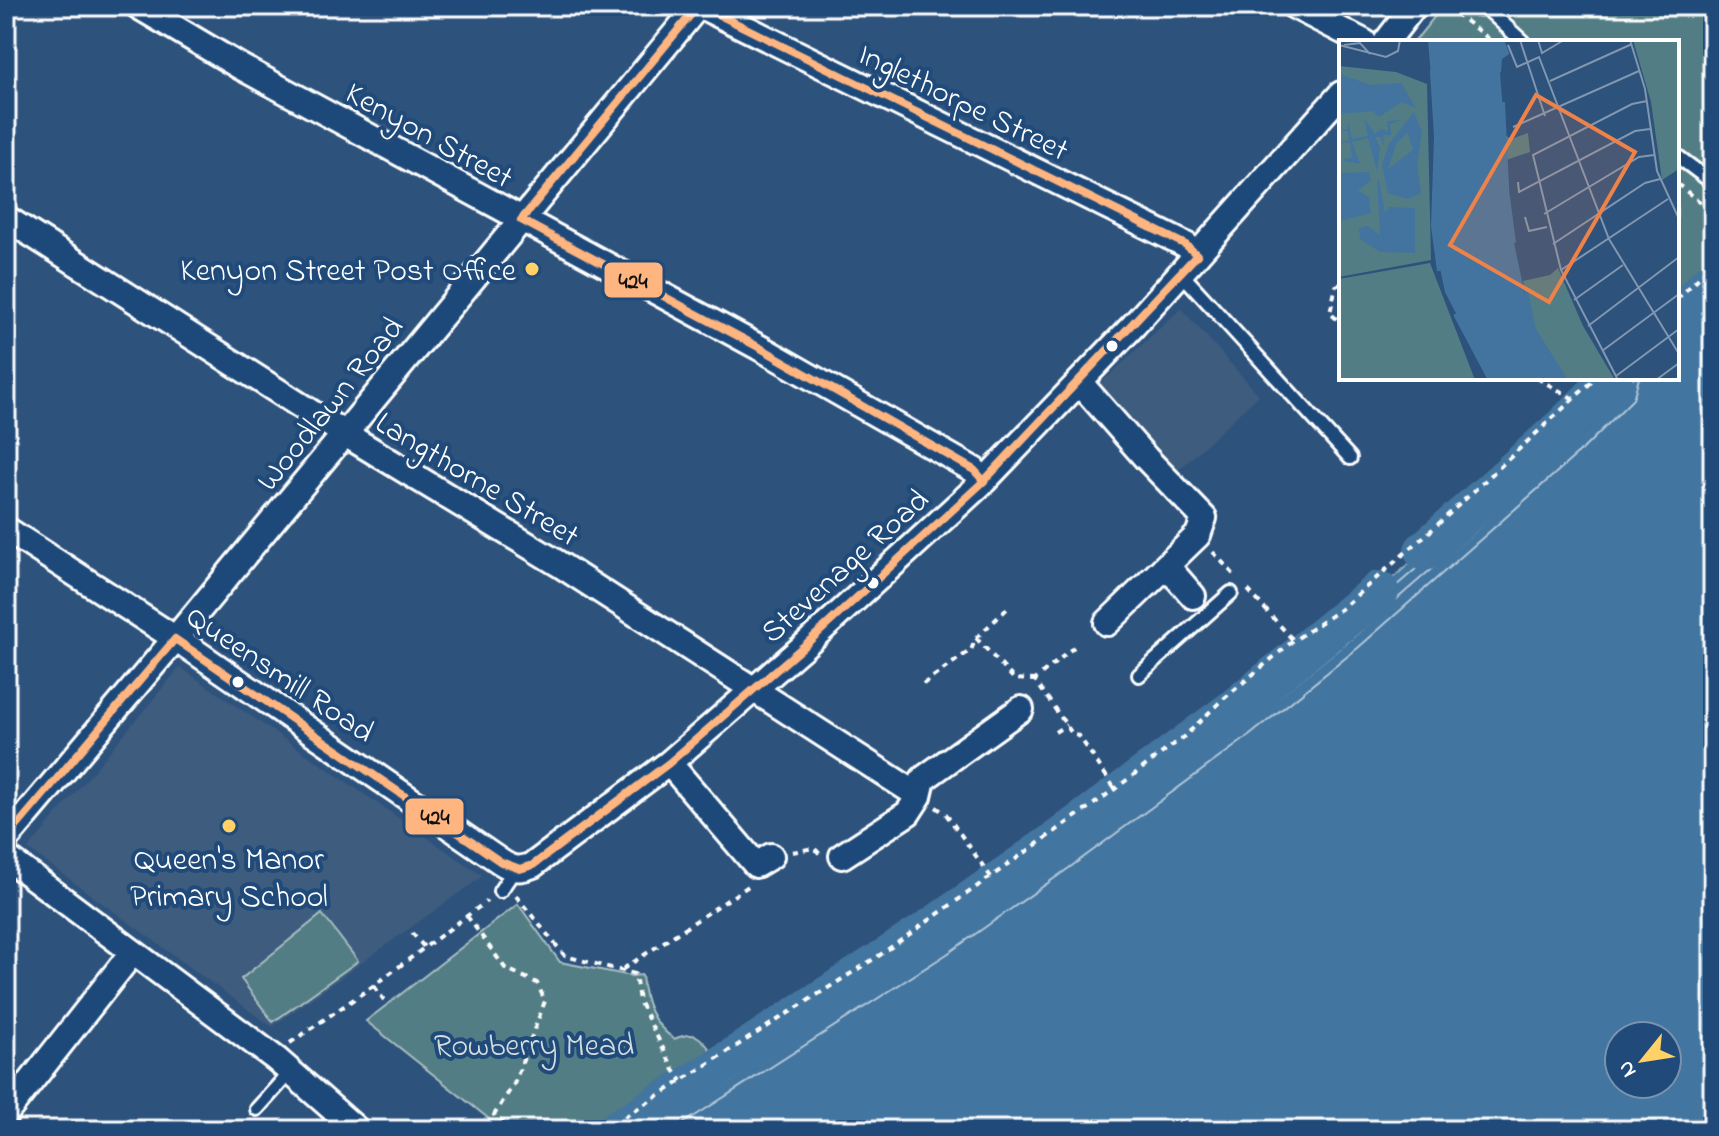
<svg xmlns="http://www.w3.org/2000/svg" width="1719" height="1136" viewBox="0 0 1719 1136" font-family="'Indie Flower',sans-serif">
<style>
.built{fill:#3e5b7e}
.green{fill:#527d84;stroke:#a8bec2;stroke-width:2}
.water{fill:#42749f;stroke:#8eacc5;stroke-width:2;fill-rule:evenodd}
.lines{fill:none;stroke-linecap:round;stroke-linejoin:round}
.shore{stroke:#b3c7d9;stroke-width:2}
.river{stroke:#42749f;stroke-width:40}
.lane-casing{stroke:#fff;stroke-width:18}
.street-casing{stroke:#fff;stroke-width:30}
.path{stroke:#fff;stroke-width:4;stroke-dasharray:6 6;stroke-linecap:butt}
.lane{stroke:#1f4a7a;stroke-width:12}
.street{stroke:#1f4a7a;stroke-width:24}
.bus-1-casing{stroke:#1f4a7a;stroke-width:14}
.bus-1{stroke:#ffb580;stroke-width:8}
.poi-dot{fill:#ffd166;stroke:#1f4a7a;stroke-width:3}
.bus-dot{fill:#fff;stroke:#1f4a7a;stroke-width:3}
.labels{text-anchor:middle;stroke-width:8;stroke-linejoin:round;paint-order:stroke}
.street-label{font-size:32px;fill:#fff;stroke:#1f4a7a}
.poi-label{font-size:32px;fill:#fff;stroke:#1f4a7a;text-anchor:end}
.park-label{font-size:32px;fill:#d4dee0;stroke:#1f4a7a}
.inset-river{fill:none;stroke:#42749f;stroke-width:4}
.inset-road{fill:none;stroke:#8197b0;stroke-width:2}
.view{fill:#ee8249;fill-opacity:0.15;stroke:#ee8249;stroke-width:4}
.inset-edge{fill:none;stroke:#fff;stroke-width:4}
.line-badge{stroke:#1f4a7a;stroke-width:3}
.pale-badge-label{font-size:22px;text-anchor:middle;font-weight:bold;fill:#111}
</style>
<rect width="100%" height="100%" fill="#2d527c"/>
<filter id="ink" filterUnits="userSpaceOnUse"><feTurbulence type="fractalNoise" baseFrequency=".0125" numOctaves="2"/><feDisplacementMap in="SourceGraphic" scale="16" xChannelSelector="R" yChannelSelector="G"/><feConvolveMatrix kernelMatrix="1 2 1 2 8 2 1 2 1" color-interpolation-filters="sRGB"/></filter>
<g filter="url(#ink)">
<!-- built -->
<path class="built" d="M1181,308L1259,395L1178,471L1100,384Z
M180,667L483,876L272,1027L28,849Z"/>
<!-- green -->
<path class="green" d="M1443,6H1713V280L1677,315V42H1414Z
M518,904L560,962L631,976L642,975C644,1003 652,1023 674,1039C695,1030 700,1036 712,1052L700,1059L711,1072L617,1130H503L366,1021Z
M322,914L358,961L273,1022L241,979Z"/>
<!-- water -->
<path class="water" d="M1713,280V1130H617L711,1072L930,929L1052,844L1231,711L1340,624L1462,518L1612,378H1677V315ZM1619,1036H1667V1084H1619Z"/>
<g class="lines">
<!-- shore -->
<path class="shore" d="M631,1130L715,1079L935,936L1057,850L1236,718L1345,630L1468,524L1615,387L1617,378
M650,1130L721,1088L940,944L1062,859L1242,726L1352,638L1474,532L1622,394L1627,378
M673,1130L947,954L1069,868L1250,735L1359,647L1583,449L1633,399L1639,378"/>
<!-- river -->
<path class="river" d="M1677,315L1713,280
M1424,551L1563,427L1612,378
M617,1130L711,1072L930,929L1052,844L1231,711L1379,591"/>
<defs>
<path id="lane" d="M1484,6L1523,42
M1677,156L1713,183
M1180,272L1350,458
M1139,675L1231,593
M500,891L515,869
M257,1109L291,1071"/>
<path id="street" d="M138,6L239,66L764,350L974,470L984,481
M701,6L1186,245L1197,255
M1294,6L1364,42
M1386,42L1414,6
M6,218L345,434L559,564L919,796L908,813L842,856
M1080,383L1146,458L1204,518L1198,535L1107,623
M6,529L187,646L501,862C513,870 520,870 533,865L669,763L805,645L984,481L1133,326L1341,94
M1167,566L1193,596
M669,763L756,865L771,856
M919,796L923,779L1021,709
M6,839L175,639L698,6
M6,857L276,1059L357,1130
M6,1113L132,953"/>
</defs>
<!-- lane casing -->
<use href="#lane" class="lane-casing"/>
<!-- street casing -->
<use href="#street" class="street-casing"/>
<!-- path -->
<path class="path" d="M1446,6L1493,42
M1677,184L1713,212
M1341,284L1336,286L1330,313L1341,323
M1677,299L1713,264
M1537,378L1574,399
M1213,552L1237,578
M1248,590L1293,640
M976,638L1014,679L1035,680
M1074,647L1035,680L1073,735L1079,736L1115,789
M923,684L971,650L976,638L1010,606
M1055,732L1066,725
M936,807L946,814L991,877
M792,852L814,848L820,854
M516,896L565,956L635,974L639,1001L674,1070L682,1081
M467,916L505,968L537,983L545,1001L514,1084L494,1115L511,1130
M412,933L425,948
M623,969L750,885
M374,986L384,1000
M290,1043L373,986L487,901
M604,1130L880,955L1115,789L1186,735L1221,701L1293,641L1341,609L1436,526L1596,378"/>
<!-- lane -->
<use href="#lane" class="lane"/>
<!-- street -->
<use href="#street" class="street"/>
<defs>
<path id="bus-1" d="M698,6L521,220L764,350L974,470L984,481
M175,639L501,862L520,869L533,865L669,763L805,645L984,481L1197,255L1186,245L701,6
M6,839L175,639"/>
</defs>
<!-- bus-1 casing -->
<use href="#bus-1" class="bus-1-casing"/>
<!-- bus-1 -->
<use href="#bus-1" class="bus-1"/>
</g>
</g>
<!-- markers -->
<g class="poi-dot">
<circle cx="532" cy="269" r="8"/>
<circle cx="229" cy="826" r="8"/>
</g>
<g class="bus-dot">
<circle cx="1112" cy="346" r="7"/>
<circle cx="873" cy="583" r="7"/>
<circle cx="238" cy="682" r="7"/>
</g>
<g class="labels">
<!-- street labels -->
<g class="street-label">
<text transform="translate(964 101) rotate(26)" y="11">Inglethorpe Street</text>
<text transform="translate(430 134) rotate(29)" y="11">Kenyon Street</text>
<text transform="translate(329 403) rotate(-51)" y="11">Woodlawn Road</text>
<text transform="translate(478 478) rotate(31)" y="11">Langthorne Street</text>
<text transform="translate(844 565) rotate(-42)" y="11">Stevenage Road</text>
<text transform="translate(281 673) rotate(34)" y="11">Queensmill Road</text>
</g>
<!-- poi labels -->
<g class="poi-label">
<text x="516" y="280">Kenyon Street Post Office</text>
<text x="229" y="869" text-anchor="middle">Queen's Manor<tspan x="229" dy="37">Primary School</tspan></text>
</g>
<!-- park labels -->
<g class="park-label">
<text x="534" y="1055">Rowberry Mead</text>
</g>
</g>
<!-- overview -->
<g transform="translate(1339 40)">
<rect width="340" height="340" fill="#2d527c"/>
<path d="M294,0H340V129L323,140L312,62ZM0,26L57,32L88,44L92,220L0,237ZM189,93L191,112L167,120L166,95L172,99ZM91,223L136,340H0V239ZM219,228L244,286L276,340H225L201,301L189,273L184,241L211,235Z" fill="#527d84"/>
<path d="M89,0H163L167,7L168,13L160,20L174,198L191,279L227,340H151L106,252L95,200L97,97ZM0,34L32,45L62,43L77,68L62,62L40,77L34,71L0,74ZM75,72L83,92L78,124L82,153L69,159L49,153L43,125L50,104ZM69,93L74,110L49,129L58,102ZM25,78L36,94L42,89L49,92L48,81L62,80L51,84L52,95H44L45,107L42,97H36L41,107L38,131L29,98L13,102L21,124L2,120L13,117L11,102L0,103L10,100L9,91L0,90L9,89V81L13,99L29,96ZM30,132L32,140L19,151L30,157L32,173L0,181V133ZM38,140H40L46,173L50,167L76,168V213L41,212L21,199L20,188L29,186L41,195Z" fill="#42749f" fill-rule="evenodd"/>
<path class="inset-river" d="M98,32H93L97,97L94,186L100,231M160,32L161,18L168,13L163,0M164,62L168,148M169,157L175,203M187,252L195,290L227,340M116,274L151,340"/>
<path class="inset-road" d="M181,0L206,76M199,0L203,13L225,0M291,0L306,49L318,131L340,179M0,5L47,17L59,11L61,0M5,5L21,3L31,14M169,5L178,27L200,17L270,199L340,314M211,41L293,4M174,87L300,31M179,142L180,152L296,91L311,89M205,174L300,117L315,115M186,177L190,191L208,187M214,204L306,143L321,139M222,230L329,159M235,260L284,225M249,286L340,217M263,311L340,254M277,336L340,289M279,340L222,230L194,115L293,64L308,61M317,340L340,323"/>
<path class="view" d="M197,55L296,112L210,262L111,205Z"/>
<rect width="340" height="340" class="inset-edge"/>
</g>
<g class="line-badge">
<rect x="603" y="261" width="61" height="38" rx="8" fill="#ffb580"/>
<rect x="404" y="797" width="61" height="39" rx="8" fill="#ffb580"/>
</g>
<g class="pale-badge-label">
<text x="633" y="288">424</text>
<text x="435" y="824">424</text>
</g>
<!-- margin -->
<rect width="1719" height="1136" fill="none" stroke="#1f4a7a" stroke-width="32"/>
<rect x="16" y="16" width="1687" height="1104" fill="none" stroke="#fff" stroke-width="3" filter="url(#ink)"/>
<!-- north arrow -->
<g transform="translate(1643 1060) rotate(240)"><circle r="38" fill="#1f4a7a" stroke="#7992af" stroke-width="2"/>
<path d="M0-6L14 30L0 20L-14 30Z" fill="#ffd166"/>
<text y="-12" font-size="22" font-weight="bold" text-anchor="middle" fill="#ffffff">N</text>
</g>
</svg>
